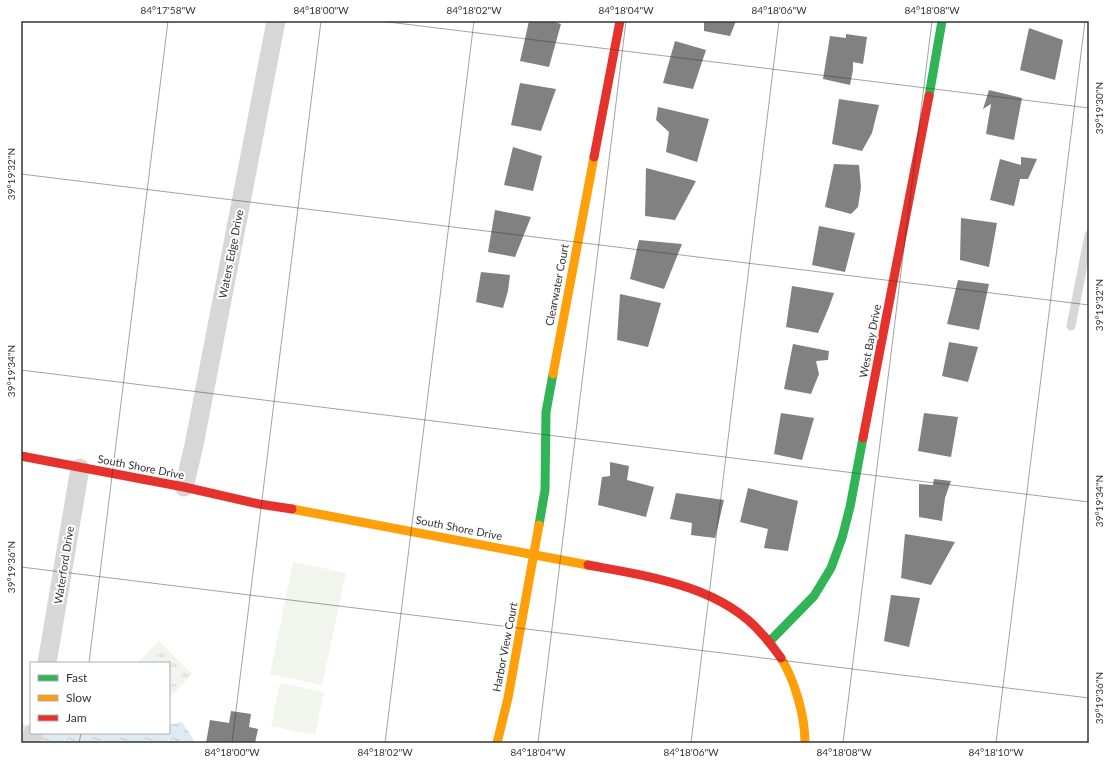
<svg xmlns="http://www.w3.org/2000/svg" width="1110" height="764" viewBox="0 0 1110 764" font-family="Lato,sans-serif">
<style>
.grass{fill:#f1f5ed}
.park{fill:url(#park-tufts)}
.water{fill:url(#water-ripples)}
.building{fill:#818181}
.lines{fill:none;stroke-linecap:round;stroke-linejoin:round}
.lane{stroke:#d7d7d7;stroke-width:9}
.street{stroke:#d7d7d7;stroke-width:19}
.fast{stroke:#30b455;stroke-width:9}
.slow{stroke:#ff9f0a;stroke-width:9}
.jam{stroke:#e5322d;stroke-width:9}
.ticks{fill:none;stroke:#333;stroke-width:1;stroke-opacity:0.45}
.labels{text-anchor:middle;stroke-width:4;stroke-linejoin:round;paint-order:stroke}
.street-label{font-size:11px;fill:#333;stroke:#fff}
.neatline{fill:none;stroke:#333;stroke-width:1.5}
.ticks-label{font-size:10px;text-anchor:middle;fill:#333}
</style>
<defs>
<pattern id="park-tufts" width="24" height="20" patternUnits="userSpaceOnUse"><rect width="24" height="20" fill="#f1f5ed"/><path d="M3 7l-1-3M5 7V3M7 7l1-3M15 17l-1-3M17 17v-4M19 17l1-3" fill="none" stroke="#cfd2cc"/></pattern>
<pattern id="water-ripples" width="26" height="14" patternUnits="userSpaceOnUse"><rect width="26" height="14" fill="#ddebf3"/><path d="M2 4q2-2 4 0t4 0M15 11q2-2 4 0t4 0" fill="none" stroke="#becad1"/></pattern>
</defs>
<rect width="100%" height="100%" fill="#fff"/>
<!-- grass -->
<path class="grass" d="M293,562L346,573L322,685L270,674Z
M280,683L324,692L315,735L271,726Z"/>
<!-- park -->
<path class="park" d="M159,641L192,674L169,698V663H137Z"/>
<!-- water -->
<path class="water" d="M182,722L194,740L191,743H21V723L31,728V733H169V725Z"/>
<!-- building -->
<path class="building" d="M529,21H551L561,24L549,67L520,61Z
M704,21H736L730,36L704,31Z
M1029,28L1063,40L1055,80L1020,70Z
M846,34L867,37L863,64L853,62V70L850,85L823,79L830,36L846,38Z
M675,41L706,50L693,89L663,83Z
M520,83L556,89L541,131L511,125Z
M989,90L1022,98L1014,140L986,134L991,104L983,109Z
M839,99L879,105L872,133L862,151L832,144Z
M658,107L709,119L697,162L666,152L669,132L656,120Z
M513,147L542,156L533,191L504,185Z
M1021,157L1037,159L1028,179H1020L1014,206L990,200L1000,159L1021,165Z
M834,164L859,165L861,187L858,207L851,214L825,207Z
M646,168L696,181L675,220L645,216Z
M495,210L531,217L515,257L488,252Z
M961,218L997,223L989,267L960,260Z
M819,226L855,233L845,272L812,265Z
M639,240L682,244L664,289L630,279Z
M481,272L510,275L508,291L503,308L476,302Z
M958,280L989,284L979,330L947,324Z
M792,286L834,293L829,307L818,333L786,327Z
M620,294L661,303L648,347L617,340Z
M949,342L978,347L968,382L942,376Z
M793,344L829,351L828,360L816,361L819,374L811,394L784,389Z
M781,413L814,418L802,460L774,454Z
M924,413L958,417L951,457L918,451Z
M610,462L629,466L627,480L654,487L646,517L598,505L602,477L610,476Z
M934,479L951,481L945,498L942,521L919,517V484L933,485Z
M748,488L798,501L788,551L764,548L768,529L740,522Z
M676,493L724,500L715,538L691,535L692,523L670,519Z
M905,534L955,542L931,585L901,578Z
M891,595L920,598L909,647L884,641Z
M231,711L251,714L249,727L258,729L255,743H206L210,720L229,723Z"/>
<g class="lines">
<!-- lane -->
<path class="lane" d="M1071,326L1089,235"/>
<!-- street -->
<path class="street" d="M184,487L194,445L276,21
M47,663L80,468
M30,743L33,733"/>
<!-- fast -->
<path class="fast" d="M929,96L942,21
M539,525L545,490L546,412L553,374
M769,642L814,596L831,568L842,538L850,507L863,438"/>
<!-- slow -->
<path class="slow" d="M553,374L594,157
M292,509L588,565
M781,658C795,681 805,716 805,743
M497,743L508,698L539,525"/>
<!-- jam -->
<path class="jam" d="M594,157L620,21
M863,438L929,96
M21,456L184,487L259,504L292,509
M588,565C648,576 721,586 762,634C769,641 775,650 781,658"/>
</g>
<!-- ticks -->
<path class="ticks" d="M380,21L1089,108M21,174L1089,305M21,370L1089,502M21,567L1089,698M89,663L168,21M79,743L81,733M232,743L321,21M385,743L474,21M538,743L626,21M691,743L779,21M843,743L932,21M996,743L1085,21"/>
<g class="labels">
<!-- street labels -->
<g class="street-label">
<text transform="translate(231 254) rotate(-79)" y="4">Waters Edge Drive</text>
<text transform="translate(557 285) rotate(-79)" y="4">Clearwater Court</text>
<text transform="translate(870 341) rotate(-79)" y="4">West Bay Drive</text>
<text transform="translate(141 467) rotate(11)" y="4">South Shore Drive</text>
<text transform="translate(459 528) rotate(11)" y="4">South Shore Drive</text>
<text transform="translate(64 565) rotate(-81)" y="4">Waterford Drive</text>
<text transform="translate(505 647) rotate(-79)" y="4">Harbor View Court</text>
</g>
</g>
<!-- border -->
<rect width="1110" height="764" fill="none" stroke="#ffffff" stroke-width="44"/>
<!-- legend -->
<rect x="30" y="662" width="140" height="72" fill="#ffffff" stroke="#adadad"/>
<rect x="38" y="675" width="20" height="6" fill="#30b455" stroke="#adadad"/>
<text x="66" y="682" font-size="12" fill="#333333">Fast</text>
<rect x="38" y="695" width="20" height="6" fill="#ff9f0a" stroke="#adadad"/>
<text x="66" y="702" font-size="12" fill="#333333">Slow</text>
<rect x="38" y="715" width="20" height="6" fill="#e5322d" stroke="#adadad"/>
<text x="66" y="722" font-size="12" fill="#333333">Jam</text>
<rect x="22" y="22" width="1066" height="720" class="neatline"/>
<g class="ticks-label">
<text x="168" y="14">84°17'58"W</text>
<text x="321" y="14">84°18'00"W</text>
<text x="474" y="14">84°18'02"W</text>
<text x="626" y="14">84°18'04"W</text>
<text x="779" y="14">84°18'06"W</text>
<text x="932" y="14">84°18'08"W</text>
<text transform="translate(1099 108) rotate(-90)" y="4">39°19'30"N</text>
<text transform="translate(11 174) rotate(-90)" y="4">39°19'32"N</text>
<text transform="translate(1099 305) rotate(-90)" y="4">39°19'32"N</text>
<text transform="translate(11 371) rotate(-90)" y="4">39°19'34"N</text>
<text transform="translate(1099 501) rotate(-90)" y="4">39°19'34"N</text>
<text transform="translate(11 567) rotate(-90)" y="4">39°19'36"N</text>
<text transform="translate(1099 698) rotate(-90)" y="4">39°19'36"N</text>
<text x="232" y="756">84°18'00"W</text>
<text x="385" y="756">84°18'02"W</text>
<text x="538" y="756">84°18'04"W</text>
<text x="691" y="756">84°18'06"W</text>
<text x="844" y="756">84°18'08"W</text>
<text x="996" y="756">84°18'10"W</text>
</g>
</svg>
